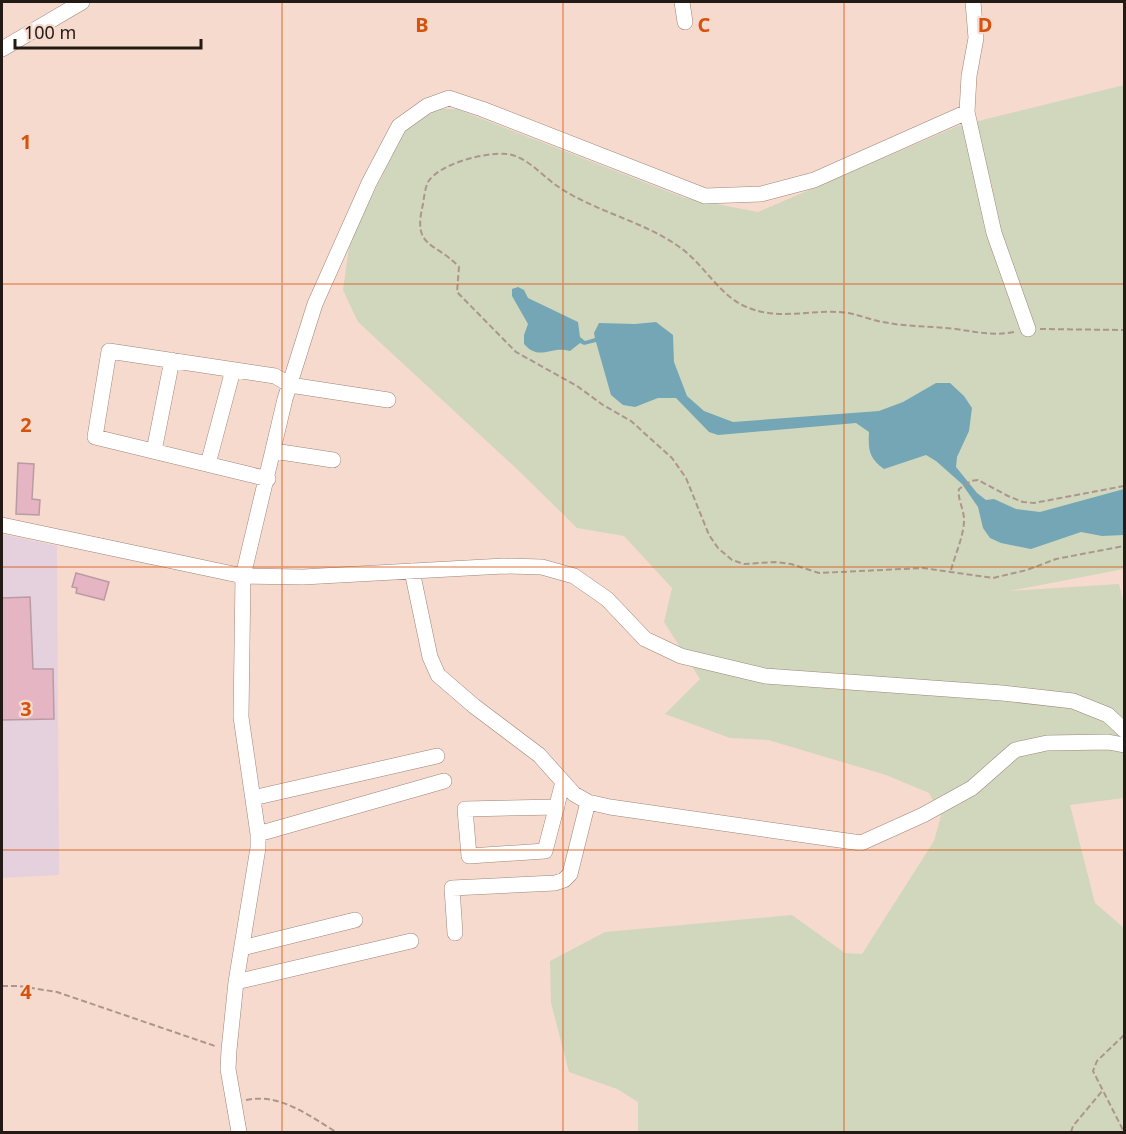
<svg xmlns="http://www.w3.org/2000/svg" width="1126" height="1134" viewBox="0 0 1126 1134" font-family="'Noto Sans',sans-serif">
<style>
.education{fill:#e5d0dd}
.green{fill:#d0d7bd}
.water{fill:#74a6b6}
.building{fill:#e5b5c4;stroke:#b99ba4;stroke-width:1.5}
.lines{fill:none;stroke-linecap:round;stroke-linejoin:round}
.minor-casing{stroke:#9e8479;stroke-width:16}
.path{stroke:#ac968c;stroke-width:2;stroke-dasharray:6 3;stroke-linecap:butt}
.minor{stroke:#fff;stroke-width:15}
.grid{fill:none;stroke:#d4530d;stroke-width:1.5;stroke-opacity:0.55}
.grid-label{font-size:20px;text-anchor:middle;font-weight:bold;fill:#d4530d;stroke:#f7dace;stroke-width:4.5;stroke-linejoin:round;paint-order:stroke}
</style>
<rect width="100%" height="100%" fill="#f7dace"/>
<!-- education -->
<path class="education" d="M2,534L57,546L59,875L2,878Z"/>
<!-- green -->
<path class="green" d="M1124,85V569L1009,591L1119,584L1124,604V798L1070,805L1095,903L1124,928V1132H638V1102L617,1089L569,1072L551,1003L550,961L605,932L792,915L845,953L862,954L934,841L941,816L929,793L886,775L768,740L730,738L665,714L700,679L664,622L672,588L624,536L577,528L519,471L358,322L343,290L350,240L406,128L438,109H457L685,198L758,212L958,126Z"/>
<!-- water -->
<path class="water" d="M518,287L524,290L528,298L578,322L580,337L585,341L595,338L594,333L599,323L635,324L656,322L673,335L674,362L687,396L704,411L733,422L879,411L903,402L936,383H950L964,396L972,408L969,431L957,457L956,467L977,493L986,500L994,499L1016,509L1040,512L1124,489V535L1102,536L1081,532L1031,549L1001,543L990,538L983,528L978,507L962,484L936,461L926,455L884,469C869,458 868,450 869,432L856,423L718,435L709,432L676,398H658L635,407L623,405L611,395L596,342L584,345L580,343L570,351C550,345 540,362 524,344V335L528,324L512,296V289Z"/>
<!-- building -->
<path class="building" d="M18,463L34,464L32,499L40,500L39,515L16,514Z
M76,573L109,582L104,600L76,593L77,588L72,587Z
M30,597L33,669H53L54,719L2,720V598Z"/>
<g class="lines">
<defs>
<path id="minor" d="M682,2L685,22
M973,2L976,38L969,76L967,112L994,233L1028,329
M2,49L82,2
M154,451L172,360
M274,451L333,460
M208,464L233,370
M268,479L95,437L109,351L275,376L290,385L388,400
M2,525L243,576L303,577L504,566L542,567L574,576L607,599L645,639L681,656L765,676L1002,693L1073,701L1108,715L1124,730
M412,571L430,657L438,675L474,706L539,755L574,794L588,802L610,807L861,843L923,815L972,788L1015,750L1047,743L1108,742L1124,745
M253,798L437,756
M557,807L465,809L469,856L545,851L563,782
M258,834L444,781
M455,933L452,888L555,883L564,880L570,874L588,802
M242,948L355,920
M236,982L411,941
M239,1132L228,1069L229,1050L236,982L258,848V834L241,717L243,576L285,399L315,304L369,183L399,126L427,106L449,98L482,109L705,196L761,194L814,180L967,112"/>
</defs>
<!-- minor casing -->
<use href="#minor" class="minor-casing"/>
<!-- path -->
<path class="path" d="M1040,329L1124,330
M1014,332C992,336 977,332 956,329C931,326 907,327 883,322C871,320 860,315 848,313C815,308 781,321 749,308C719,297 705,264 678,246C642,221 597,212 560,188C544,178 527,156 507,154C486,152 440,163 428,182C425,188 424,198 423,204C412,249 435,241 459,267L457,292L516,352L577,386L603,405L631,421L672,458L686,478L709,535L718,548L732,560L744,564L775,562L791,564L819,573L923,568L993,578L1027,570L1056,559L1124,546
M951,570C955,555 963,538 964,522C965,511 957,499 959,489L971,481L978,480L1008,496L1023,502L1034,503L1124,486
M2,986H19L57,992L215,1046
M1124,1035L1097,1061L1093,1071L1124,1132
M246,1100C280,1093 308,1115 336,1132
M1071,1132L1073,1126L1103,1090"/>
<!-- minor -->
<use href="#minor" class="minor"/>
</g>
<!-- grid -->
<path class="grid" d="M282,2V1132M563,2V1132M844,2V1132M2,284H1124M2,567H1124M2,850H1124"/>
<g class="grid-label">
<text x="422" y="32">B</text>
<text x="704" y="32">C</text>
<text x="985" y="32">D</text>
<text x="26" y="149">1</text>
<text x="26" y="432">2</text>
<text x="26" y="716">3</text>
<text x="26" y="999">4</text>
</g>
<!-- border -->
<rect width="1126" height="1134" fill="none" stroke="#241a15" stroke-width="6"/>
<!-- scale -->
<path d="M15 39v9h186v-9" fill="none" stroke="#241a15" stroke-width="3"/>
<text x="24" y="39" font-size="18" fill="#241a15" stroke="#f7dace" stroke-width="4.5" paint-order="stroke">100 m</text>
</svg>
